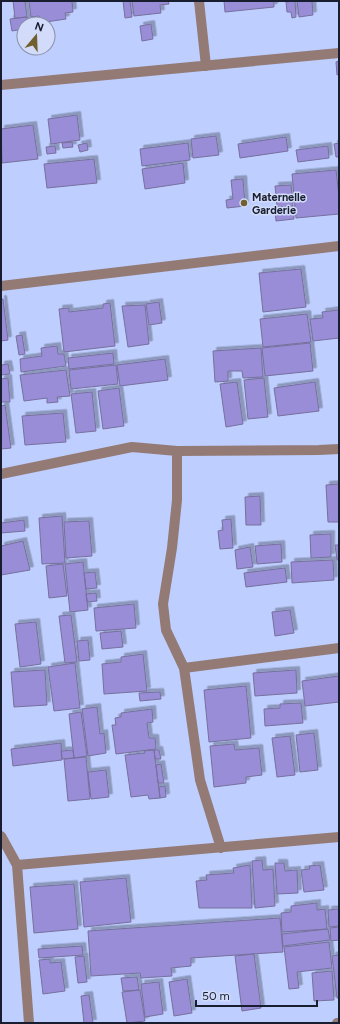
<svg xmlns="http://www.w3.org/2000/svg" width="340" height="1024" viewBox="0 0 340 1024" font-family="Figtree,sans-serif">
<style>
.building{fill:#988dd6;stroke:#76709d;filter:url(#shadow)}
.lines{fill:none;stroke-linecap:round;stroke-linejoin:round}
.minor{stroke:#937a75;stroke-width:10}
.poi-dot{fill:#715f2d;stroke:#d2dcfa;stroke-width:1.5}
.labels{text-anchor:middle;stroke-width:3;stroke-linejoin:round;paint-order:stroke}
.poi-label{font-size:11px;font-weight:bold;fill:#181d2f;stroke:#d2dcfa;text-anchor:start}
</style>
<defs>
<filter id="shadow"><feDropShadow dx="3.5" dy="-3.5" stdDeviation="0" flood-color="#0004"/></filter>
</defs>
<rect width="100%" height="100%" fill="#beceff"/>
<!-- building -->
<path class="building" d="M13,1H25L27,17L15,18Z
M29,1H72L73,12L65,13L66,19L39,23V16L31,17Z
M123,1H130L132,17L125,18Z
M132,1H168L169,4L160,5L161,13L134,16Z
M224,1H274V7L225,12Z
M295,1L296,17L292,18L291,12H287L286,2Z
M297,1H312L313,15L299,17Z
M27,17L28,24H24V29L12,31L10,19Z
M151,24L153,39L142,41L140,26Z
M339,61V74L337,75L336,62Z
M77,115L80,140L51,144L48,119Z
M33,125L38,159L2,163L1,129Z
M216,136L219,155L193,158L191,139Z
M286,137L288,151L240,158L238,144Z
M72,142L73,147L63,148L62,143Z
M87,143L88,150L80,152L78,145Z
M188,143L190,160L142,166L140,149Z
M339,143V157H336L334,144Z
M55,146L56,153L47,154L46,147Z
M328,146L329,158L298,162L296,150Z
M94,159L97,183L47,188L44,164Z
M183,163L185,183L145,189L142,169Z
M336,170L339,196V214L296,218L292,174Z
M243,179L245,206L227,208L226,200L233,199L231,180Z
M291,185L293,206L277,207L275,186Z
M293,209L294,219L276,221L275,211Z
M301,269L306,307L263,312L259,273Z
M1,299H3L8,340L1,341Z
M159,302L162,323L149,325L146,304Z
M110,303L115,346L64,352L59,309L69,308V312L103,308V304Z
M145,305L149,344L128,347L122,306Z
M339,310V338L313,341L310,319L323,318L322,312Z
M307,314L311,342L263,347L260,319Z
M22,335L25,354L19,355L16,336Z
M310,343L313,371L265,376L262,348Z
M57,346L58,354H64L66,366L21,372L20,359L42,356L41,348Z
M261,348L263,377L243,378L242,371H228V381L215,382L213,351Z
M113,353L114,364L69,369L68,358Z
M165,359L168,380L120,386L117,365Z
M8,364L10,374L1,375V365Z
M116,365L118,384L71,389L69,370Z
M66,370L70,396L57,397L58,402L47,403V398L24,401L20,375Z
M8,378L10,402H1V379Z
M264,378L268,417L248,419L244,380Z
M237,382L243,424L226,427L220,384Z
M315,382L319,411L278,416L274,388Z
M119,388L124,426L103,429L98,391Z
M92,392L96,431L76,433L71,394Z
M5,405L11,448L1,449V406Z
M63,413L66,442L25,445L22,416Z
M339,484V522H328L326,485Z
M260,496L261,525H246L245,497Z
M62,516L65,563L42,564L39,518Z
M231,519L233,548L220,549L218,531L223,530L222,520Z
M24,520L25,531L1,533V523Z
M89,521L92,556L66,558L64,522Z
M331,534V557L311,558L310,535Z
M23,541L30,570L1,575V546Z
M281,544L282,562L257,564L255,546Z
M335,545H339V560H337Z
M250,547L253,567L237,569L235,550Z
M333,560L334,580L292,583L291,562Z
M83,562L88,610L70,612L65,564Z
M63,564L67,596L49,598L46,566Z
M285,568L287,582L246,587L244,573Z
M95,572L97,588L86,589L84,573Z
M96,593L97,601L87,602L86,594Z
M134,604L136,628L96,631L94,608Z
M290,610L294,633L275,636L272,612Z
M71,615L77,662L65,663L59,616Z
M36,622L41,664L20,667L15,624Z
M121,631L123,647L102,649L100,633Z
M88,640L90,660L79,661L77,641Z
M143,654L147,691L104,694L102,664L121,662V657Z
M75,663L80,708L54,711L48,667Z
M45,670L47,705L14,707L11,672Z
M296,670L297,693L255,696L253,673Z
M339,676V702L305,706L302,681Z
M246,686L251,738L209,742L204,690Z
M160,692L161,699L140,701L139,693Z
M301,703L303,723L265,726L264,709L280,708V704Z
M97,707L100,734L104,733L106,753L88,756L82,709Z
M152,709L153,722L147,723L149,738H155L156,749L116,754L112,725H116L115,718L121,717V713Z
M81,712L87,756L74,758L69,714Z
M314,733L318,770L300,772L296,735Z
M290,736L295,775L277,777L272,738Z
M61,743L62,760L13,766L11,749Z
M234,744L235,750L259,748L262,775L246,777V783L214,787L210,746Z
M73,750L74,758L62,759L61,751Z
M154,750H159L161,759H155Z
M154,750L160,798L149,799L148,795L131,797L125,755L145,753L144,751Z
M86,757L90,799L68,801L64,759Z
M161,764L164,783H158L156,765Z
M106,770L109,797L91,799L88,772Z
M165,786L166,797L160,798L159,787Z
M262,860L263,870L273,869L275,906L255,908L252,861Z
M275,863H284L285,871L297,870L298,893L277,894Z
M250,865L252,908H199L196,881L207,880L206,875L234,873L233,868Z
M320,865L324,890L304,892L301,870L310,869L309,866Z
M126,878L131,922L84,927L80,882Z
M74,884L78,929L34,933L30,887Z
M317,903V910L325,909L327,929L282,932L281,913L291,912V906Z
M339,909V926L329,927L328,910Z
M280,918L283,952L191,958V966L171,968L172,976L141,978L140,973L91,976L88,931Z
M339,927V940L331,941L330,928Z
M328,929L330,940L283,946L282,934Z
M329,942L332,968L297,972L299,988L289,989L284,947Z
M82,946L83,955L39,958L38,949Z
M254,954L261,1008L242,1011L235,956Z
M339,955V998H337L332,956Z
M84,956L87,982L78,983L75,957Z
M50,959V963L61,962L65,991L43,994L39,960Z
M332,971L334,1000L314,1001L312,973Z
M137,977L139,990L123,991L121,978Z
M187,979L192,1013L174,1016L169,982Z
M159,982L163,1014L145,1017L141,984Z
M140,990L145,1021L127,1023L122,992Z
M89,995L93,1023H84L81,996Z"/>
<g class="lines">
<!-- minor -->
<path class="minor" d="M199,1L206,66
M1,85L339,53
M1,286L339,246
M177,451V500L172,548L163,604L166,630L184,668L200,780L221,848
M1,474L132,447L177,451L319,450L339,449
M184,668L339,648
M1,836L17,865L29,1023
M17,865L339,837
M337,1023H339"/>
</g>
<!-- markers -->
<circle class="poi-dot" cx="244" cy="203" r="4"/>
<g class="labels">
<!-- poi labels -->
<g class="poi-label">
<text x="252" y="201">Maternelle<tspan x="252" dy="13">Garderie</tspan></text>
</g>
</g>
<!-- border -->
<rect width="340" height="1024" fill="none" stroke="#181d2f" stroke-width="4"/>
<!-- north arrow -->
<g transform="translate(36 36) rotate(19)"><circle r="19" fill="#d2dcfa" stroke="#8890a9"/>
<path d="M0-3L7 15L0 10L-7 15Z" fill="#715f2d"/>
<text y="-6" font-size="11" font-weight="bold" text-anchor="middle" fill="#181d2f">N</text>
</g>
<!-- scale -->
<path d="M196 1000v6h121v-6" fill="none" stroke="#181d2f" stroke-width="2"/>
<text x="202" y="1000" font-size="12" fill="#181d2f" stroke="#d2dcfa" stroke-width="3" paint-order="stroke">50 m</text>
</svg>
